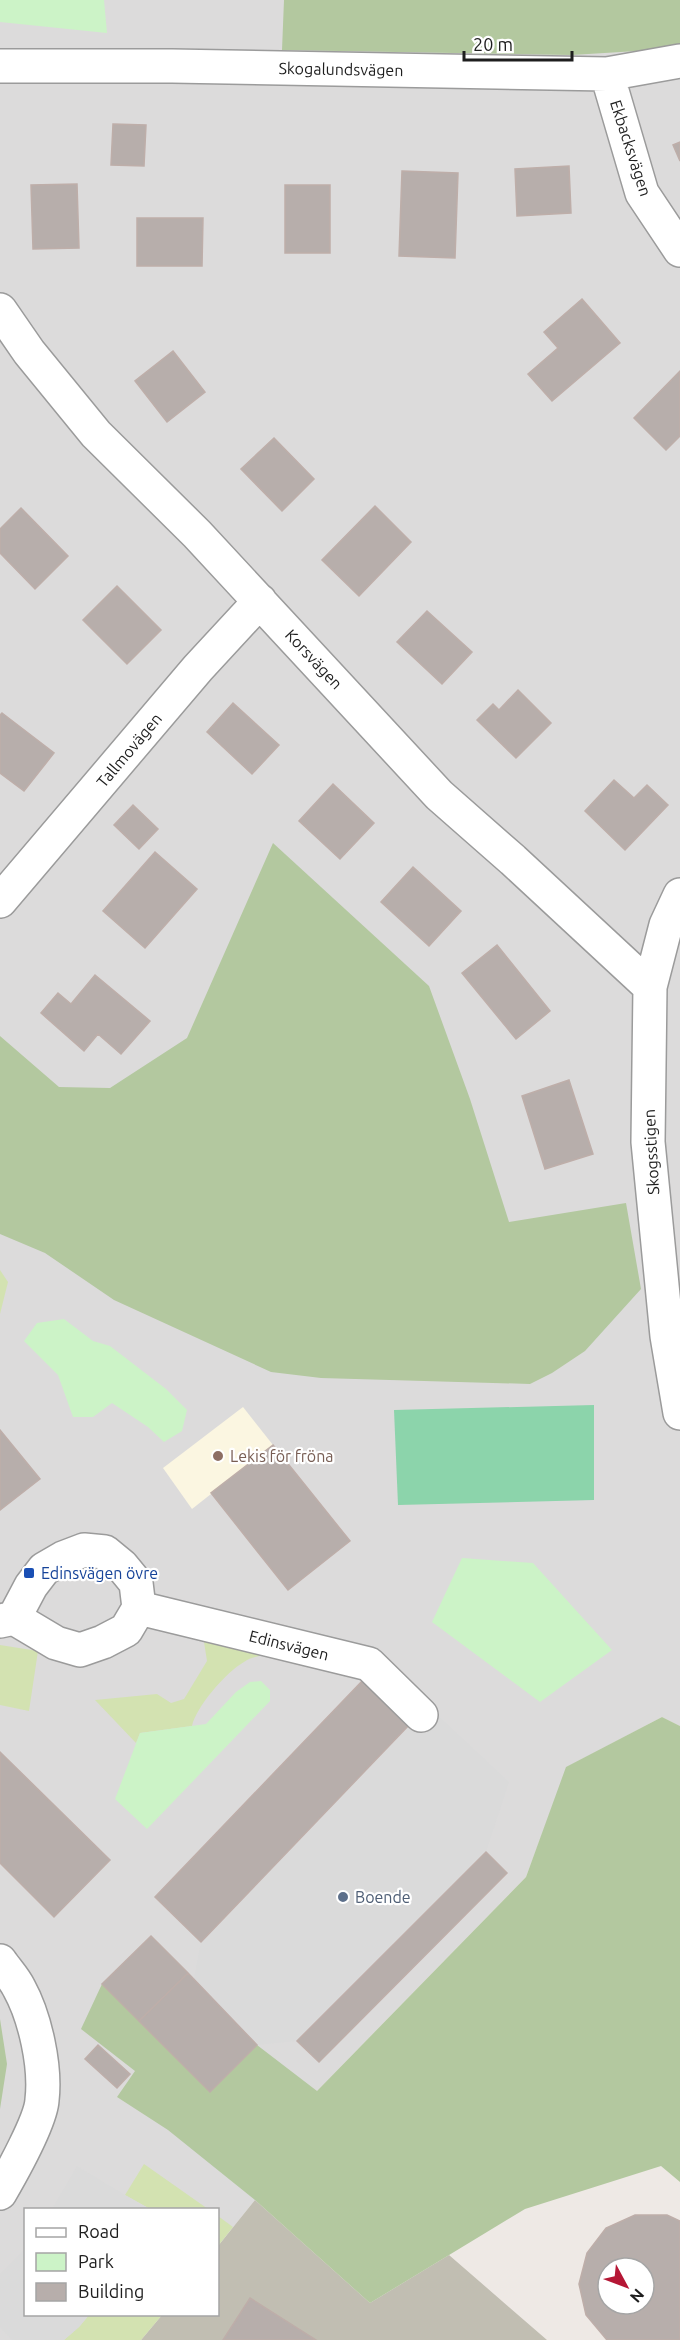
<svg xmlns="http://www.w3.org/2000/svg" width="680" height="2340" viewBox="0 0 680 2340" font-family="Ubuntu,sans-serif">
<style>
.residential{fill:#dcdbdb}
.education{fill:#fbf6e1}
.construction{fill:#c1beb2}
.grass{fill:#d3e2b1}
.forest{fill:#b3c89f}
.park{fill:#ccf3c7}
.pitch{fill:#8cd4ab}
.parking{fill:#dadada}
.building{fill:#b7aeab;stroke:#beaea9;stroke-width:1.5;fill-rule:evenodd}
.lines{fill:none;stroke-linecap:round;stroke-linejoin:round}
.minor-casing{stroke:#9b9b9b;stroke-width:36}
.minor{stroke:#fff;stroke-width:33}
.education-dot{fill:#8d6e63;stroke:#fff;stroke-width:2}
.transit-dot{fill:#1a4fb4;stroke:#fff;stroke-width:2}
.service-dot{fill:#5c6f8a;stroke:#fff;stroke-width:2}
.labels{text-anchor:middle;stroke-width:4.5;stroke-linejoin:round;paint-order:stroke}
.street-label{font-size:16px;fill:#1e1e1e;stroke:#fff}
.education-label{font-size:16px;fill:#785e54;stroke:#fff;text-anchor:start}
.transit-label{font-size:16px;fill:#164399;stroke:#fff;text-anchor:start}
.service-label{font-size:16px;fill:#4e5e75;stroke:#fff;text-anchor:start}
</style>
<rect width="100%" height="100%" fill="#eee9e5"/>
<!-- residential -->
<path class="residential" d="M0,0H680V1726L662,1717L567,1767L526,1877L317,2091L255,2200L218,2246V2210H26V2314L162,2315L141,2340H0Z"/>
<!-- education -->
<path class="education" d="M243,1407L273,1445L192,1509L163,1468Z"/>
<!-- construction -->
<path class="construction" d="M255,2200L370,2303L449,2255L547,2340H141L162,2315L218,2314V2246Z"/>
<!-- grass -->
<path class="grass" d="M0,1270L8,1282L0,1314Z
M204,1642L262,1655C256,1657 249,1658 244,1662C226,1672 196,1707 192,1726L140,1733L136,1743L95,1700L157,1694L171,1703L184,1699L207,1661Z
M0,1645L38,1651L29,1711L0,1705Z
M144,2164L208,2209H150L125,2195Z
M218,2216L233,2227L218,2246Z
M89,2315H162L141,2340H64L79,2327Z"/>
<!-- forest -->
<path class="forest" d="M284,0H680V44L669,49L572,55L282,50Z
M273,843L429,986L470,1099L509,1222L626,1203L641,1289L585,1351L552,1373L530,1384L321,1378L271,1372L114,1300L45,1253L0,1234V1036L59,1087L110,1088L187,1038Z
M662,1717L680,1726V2182L661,2166L525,2209L370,2303L255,2200L168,2130L117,2097L135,2071L81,2029L102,1984L210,2091L257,2045L317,2091L526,1877L566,1767Z
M0,2019L7,2064L0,2109Z"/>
<!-- park -->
<path class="park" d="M0,0H104L107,33L0,22Z
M64,1319L93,1341L110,1346L166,1389L187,1410L182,1431L164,1442L148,1427L112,1403L93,1417H73L58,1375L24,1341L37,1323Z
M462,1558L533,1563L612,1650L540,1702L432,1622Z
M261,1681L270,1690V1701L147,1829L115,1799L140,1733L206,1724L236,1692L250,1682Z"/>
<!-- pitch -->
<path class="pitch" d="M594,1405V1500L398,1505L394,1410Z"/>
<!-- parking -->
<path class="parking" d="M428,1706L509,1782L486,1852L297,2041L257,2045L193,1983L201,1942Z
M77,2166L125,2195L150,2209H52Z
M25,2249L26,2314L89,2315L79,2327L64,2340H12L0,2327V2274Z"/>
<!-- building -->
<path class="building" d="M113,124L146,125L144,166L111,165Z
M680,142V161L673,145Z
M569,166L571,213L517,216L515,169Z
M402,171L458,173L455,258L399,256Z
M77,184L79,248L33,249L31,185Z
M285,185H330V253H285Z
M137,218H203L202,266H137Z
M582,299L620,343L552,401L528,374L558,348L544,332Z
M173,351L205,392L167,422L135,381Z
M680,371V436L666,450L634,418Z
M274,438L314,479L282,511L241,469Z
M375,506L411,542L359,596L322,560Z
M21,508L68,556L35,589L0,553V529Z
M117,586L161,630L127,664L83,620Z
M427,611L472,652L442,684L397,642Z
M518,690L551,723L516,758L477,720L493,704L499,710Z
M233,703L279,745L252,774L207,732Z
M2,713L54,753L24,791L0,773V715Z
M614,780L634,798L647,785L668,805L625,850L585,811Z
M333,784L374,823L340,859L299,821Z
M133,805L158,829L139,849L114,825Z
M155,852L197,889L145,948L103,911Z
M413,867L461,911L429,946L381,902Z
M497,945L550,1011L516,1039L462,973Z
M95,975L150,1021L121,1054L98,1034L84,1051L41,1013L58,993L71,1004Z
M569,1080L593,1154L545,1169L522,1096Z
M0,1430L40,1479L0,1510Z
M273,1445L350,1541L288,1590L211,1493Z
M364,1679L410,1724L201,1942L155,1897Z
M0,1752L110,1860L54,1917L0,1863Z
M486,1852L507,1873L319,2062L297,2041Z
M151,1936L188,1973L139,2021L102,1984Z
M188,1973L257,2045L210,2092L139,2021Z
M98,2045L130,2074L117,2088L85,2059Z
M635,2215H667L680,2221V2340H607L586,2315L579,2284L587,2253L606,2228ZM608,2268H644V2304H608Z
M250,2298L316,2340H223Z"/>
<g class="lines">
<defs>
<path id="minor" d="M0,66H172L607,74L680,61
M607,74L642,193L680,250
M0,310L29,352L96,434L197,534L439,795L513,860L650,987
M680,895L666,925L650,987L648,1142L667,1336L680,1413
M0,901L198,668L260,601
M139,1608L369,1664L421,1715
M0,1621L14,1618L56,1643L80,1650L103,1642L126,1630L139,1608L136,1583L122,1566L105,1552L84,1550L63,1558L44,1569L31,1586L14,1618
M0,1961C6,1970 14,1978 19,1988C35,2017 46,2066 42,2100C41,2120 11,2174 0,2193"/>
</defs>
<!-- minor casing -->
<use href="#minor" class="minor-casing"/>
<!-- minor -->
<use href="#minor" class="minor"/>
</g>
<!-- markers -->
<circle class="education-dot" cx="218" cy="1456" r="6"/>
<rect class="transit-dot" x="23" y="1567" width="12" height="12" rx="3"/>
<circle class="service-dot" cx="343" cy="1897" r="6"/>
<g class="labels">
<!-- street labels -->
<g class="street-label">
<text transform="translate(341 69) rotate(1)" y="6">Skogalundsvägen</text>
<text transform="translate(631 148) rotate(72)" y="6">Ekbacksvägen</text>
<text transform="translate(314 659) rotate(47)" y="6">Korsvägen</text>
<text transform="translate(129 750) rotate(-50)" y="6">Tallmovägen</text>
<text transform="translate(651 1152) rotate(-93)" y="6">Skogsstigen</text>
<text transform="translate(289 1645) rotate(14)" y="6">Edinsvägen</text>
</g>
<!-- education labels -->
<g class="education-label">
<text x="230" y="1462">Lekis för fröna</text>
</g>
<!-- transit labels -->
<g class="transit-label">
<text x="41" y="1579">Edinsvägen övre</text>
</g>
<!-- service labels -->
<g class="service-label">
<text x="355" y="1903">Boende</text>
</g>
</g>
<!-- legend -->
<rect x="24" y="2208" width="195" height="108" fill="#ffffff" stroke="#a5a5a5" stroke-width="1.5"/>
<rect x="36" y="2228" width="30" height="9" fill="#ffffff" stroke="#a5a5a5" stroke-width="1.5"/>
<text x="78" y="2238" font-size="18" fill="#1e1e1e">Road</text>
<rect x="36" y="2253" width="30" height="18" fill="#ccf3c7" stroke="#a5a5a5" stroke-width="1.5"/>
<text x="78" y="2268" font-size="18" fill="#1e1e1e">Park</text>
<rect x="36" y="2283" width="30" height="18" fill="#b7aeab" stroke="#a5a5a5" stroke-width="1.5"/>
<text x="78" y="2298" font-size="18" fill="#1e1e1e">Building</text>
<!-- north arrow -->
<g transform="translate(626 2286) rotate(131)"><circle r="28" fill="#ffffff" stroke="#a5a5a5" stroke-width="1.5"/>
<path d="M0-4.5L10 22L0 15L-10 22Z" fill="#b51735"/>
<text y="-9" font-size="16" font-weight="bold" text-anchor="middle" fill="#1e1e1e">N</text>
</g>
<!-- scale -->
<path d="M464 51v9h108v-9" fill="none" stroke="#1e1e1e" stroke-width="3"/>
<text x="473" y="51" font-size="18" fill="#1e1e1e" stroke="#ffffff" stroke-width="4.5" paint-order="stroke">20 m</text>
</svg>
